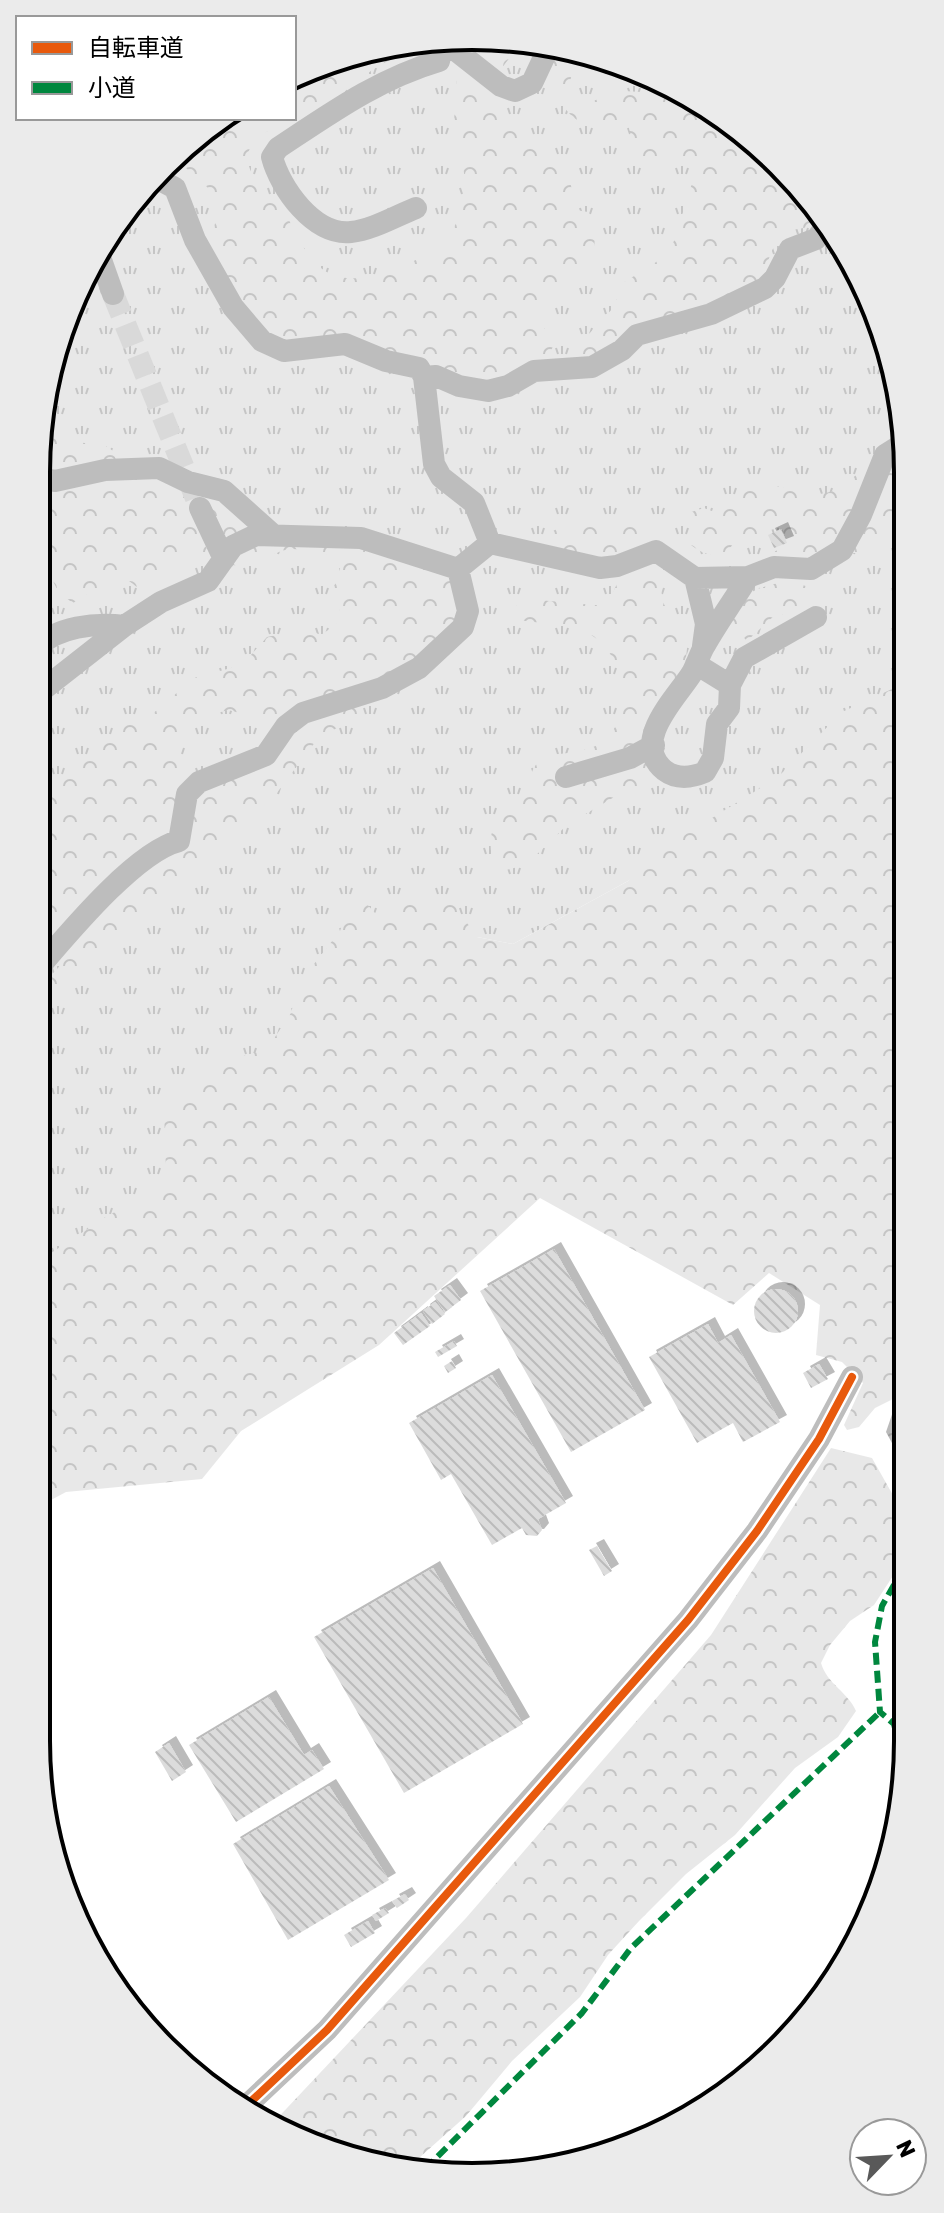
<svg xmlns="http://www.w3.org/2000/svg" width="944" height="2213" viewBox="0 0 944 2213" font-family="Rubik,'Noto Sans JP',sans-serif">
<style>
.grass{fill:url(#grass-tufts)}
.forest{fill:url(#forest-crowns)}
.water{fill:url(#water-ripples)}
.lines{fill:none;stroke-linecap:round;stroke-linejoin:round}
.stream{stroke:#bababa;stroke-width:6}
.building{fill:url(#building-back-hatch);filter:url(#shadow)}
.minor-tunnel{stroke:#d9d9d9;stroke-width:22;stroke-dasharray:22 11;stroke-linecap:butt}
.minor{stroke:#bdbdbd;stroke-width:22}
.quiet{stroke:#00873e;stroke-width:6;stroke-dasharray:12 6;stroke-linecap:butt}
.cycleway-casing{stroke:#fff;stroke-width:13}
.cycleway{stroke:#e8590c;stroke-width:8}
.rim{fill:none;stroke:#000;stroke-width:4}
</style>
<defs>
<pattern id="grass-tufts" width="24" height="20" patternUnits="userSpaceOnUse" patternTransform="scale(2)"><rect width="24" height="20" fill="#e8e8e8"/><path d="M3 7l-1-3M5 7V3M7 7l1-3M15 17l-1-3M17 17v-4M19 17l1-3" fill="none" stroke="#c5c5c5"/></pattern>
<pattern id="forest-crowns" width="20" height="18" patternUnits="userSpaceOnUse" patternTransform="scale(2)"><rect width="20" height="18" fill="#e8e8e8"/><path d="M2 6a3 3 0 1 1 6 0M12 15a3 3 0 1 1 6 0" fill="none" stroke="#c5c5c5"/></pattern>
<pattern id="water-ripples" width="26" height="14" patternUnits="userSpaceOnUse" patternTransform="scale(2)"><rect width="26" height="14" fill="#bababa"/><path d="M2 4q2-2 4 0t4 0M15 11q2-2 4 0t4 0" fill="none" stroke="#9e9e9e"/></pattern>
<pattern id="building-back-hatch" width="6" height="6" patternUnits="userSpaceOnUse" patternTransform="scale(2)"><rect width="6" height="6" fill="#dcdcdc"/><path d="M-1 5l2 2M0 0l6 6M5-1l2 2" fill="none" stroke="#bbb"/></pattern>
<filter id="shadow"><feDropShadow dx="7" dy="-7" stdDeviation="0" flood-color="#0004"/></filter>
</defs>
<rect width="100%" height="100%" fill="#fff"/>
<!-- grass -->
<path class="grass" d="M444,37L613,59L715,110L818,206L875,305L904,415L905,707L628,881L513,944L477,937L142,1234L36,1270V472L59,331L144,184L231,118H294V77Z"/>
<!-- forest -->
<path class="forest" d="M470,40L526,48L514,52L501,69L473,54Z
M425,42L420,55C411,57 399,57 390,60C357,75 334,107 300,121C285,127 261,128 252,144C235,172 274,195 286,215C299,237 310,271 340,277C373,284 422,261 446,239C458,227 465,199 465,182C466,170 456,155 454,142C450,116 463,96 454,71L461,67L496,92L504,109L532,139L556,153L569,176L576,210L588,212L594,219L595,261L536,314L554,344L551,351L505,383L457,381L290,343C255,326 223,288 213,249C209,233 221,215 216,199C210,185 187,173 178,158L231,118H294V77Z
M559,52L605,58C576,65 557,75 583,104L624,91L659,93L668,87L715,110L822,213C806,236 795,224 783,235C772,246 765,262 768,277L585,359L580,350L587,336L614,307L623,283L664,257L674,241L697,167C681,156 667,161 650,169L633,144L627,120C616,121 605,125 594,125C569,126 550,89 548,68Z
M838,242L851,264L824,276L820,271Z
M42,437L106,446L113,451L118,466L36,473Z
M904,448L905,531L861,553H853L850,547L879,475Z
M145,473L177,486L192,510L208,552C191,568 177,556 161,570V583L153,592L142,591L120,574L73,603L59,593L53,581L48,545L36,517V482Z
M856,475L863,477L866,484L847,532L812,563L773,558L774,552L789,543L781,527L736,540C724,559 709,559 691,545L688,513L704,508L717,513C731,505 744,489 760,486C795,481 817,513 856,475Z
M212,494L255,531L232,542L221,537L206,504Z
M581,514L605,519L620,516L635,521L652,533L649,544L617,560L546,548L545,536Z
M259,538L331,547L329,554C313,559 307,549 292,549C278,548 257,568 232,565L242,547Z
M353,543L448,575L462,612L407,672L280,723L228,710L204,717L184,733L179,754L190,779L174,835L36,961V801L120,727L150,716L194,678L242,665L267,637L306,629L321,635L341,621L339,609L329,593L340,577V553Z
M655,560L667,567L671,575L660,586C662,592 662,601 665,606C678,629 691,624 686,657L643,758L661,772L651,782L621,793L567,825L526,865L506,870L494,865C486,840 492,817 513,799C517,796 524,792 527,788C532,778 530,768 540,761C554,750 586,756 603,741C642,709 621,641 575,627C558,622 538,624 520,620L516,617L515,607L527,599L606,606L623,572Z
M790,581L815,589L801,612L775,615L747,641L730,623C739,591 761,586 790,581Z
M905,683L907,1392L875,1408L859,1427L847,1430L844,1425L863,1383L842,1362L816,1355L820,1305L769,1273L733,1305L540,1198L379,1345L241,1431L202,1479L66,1492L36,1508V1270L42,1268L43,1259L48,1255L107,1216L153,1193L166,1172L164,1109L214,1065L267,1049L291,1013L299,983L340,931L349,905L365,902L375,913L397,900C414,911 431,896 448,896L477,937L513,944L628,881L662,849L778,777L842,712Z
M357,704L363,715L319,737L267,806L173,891L128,919L70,982L59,1001L36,1017V988L45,982L69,956L90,917L167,850L192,798L301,721Z
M831,1448L872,1458L907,1520L904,1559L874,1605L850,1621L830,1645L821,1663C827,1684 848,1692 856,1711L838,1737L795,1768L735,1835L686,1874L639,1921L608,1955L580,1997L512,2061L466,2116L410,2166L387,2169L271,2125L466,1918L711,1635Z"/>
<!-- water -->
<path class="water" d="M907,1392V1461L899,1456L886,1432L898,1397Z"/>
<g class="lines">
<!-- stream -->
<path class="stream" d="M908,1607L900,1632L908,1690"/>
</g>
<!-- building -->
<path class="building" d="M781,529L787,543L774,548L768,535Z
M554,1249L645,1410L571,1452L480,1291Z
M450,1285L461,1300L445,1312L434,1296Z
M754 1311a22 22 0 1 1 44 0a22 22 0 1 1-44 0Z
M435,1302L445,1314L432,1324L423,1311Z
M421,1313L430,1326L403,1345L394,1333Z
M708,1324L718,1343L731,1335L780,1422L743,1442L733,1423L697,1443L649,1357Z
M454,1341L457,1346L438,1357L435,1352Z
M452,1361L456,1368L448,1373L444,1366Z
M819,1364L828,1379L811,1388L803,1373Z
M492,1375L566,1503L538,1519L542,1530L537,1536L526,1535L522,1528L492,1545L451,1474L441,1480L409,1423Z
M597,1546L612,1571L604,1576L589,1550Z
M433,1568L523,1724L404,1793L314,1637Z
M269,1697L304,1755L312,1750L324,1769L236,1822L189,1745Z
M169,1743L186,1772L172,1781L155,1752Z
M329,1786L389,1880L288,1940L233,1844Z
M405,1894L409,1900L397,1908L392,1901Z
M385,1908L389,1913L376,1921L372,1915Z
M368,1921L375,1933L351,1947L344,1935Z"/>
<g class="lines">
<!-- minor-tunnel -->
<path class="minor-tunnel" d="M113,294L200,508"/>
<!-- minor -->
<path class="minor" d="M440,38L501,86L515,91L532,83L547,51
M154,177L175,188L195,240L233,307L262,341L284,351L345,344L386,361L419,368L424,377L434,464L441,477L474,503L490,543
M416,208C396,216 372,230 351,232C314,236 280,188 272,157L278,148C331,113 378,79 439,61L444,40
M101,260L113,294
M424,377L436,376L459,386L488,391L508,386L534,371L592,367L622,350L637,335L711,314L765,288L775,278L790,249L816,239L828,224
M36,477L55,481L105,470L159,468L188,482L224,491L271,533
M200,508L224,559
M748,577C734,600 718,622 705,645C700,653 697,664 692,673C678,696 630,741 664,770C677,780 691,778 705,772L713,758L717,724L729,708L730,685L744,658L816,617
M695,578L706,624L703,646
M36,648C56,627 96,622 124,626
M696,664L730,685
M36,695L124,626L161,602L208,581L233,546L256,535L361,538L458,569
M566,777L630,758L654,745
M36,971C67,935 135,852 179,841L187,794L199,782L266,755L286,726L303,713L382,688L419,668L463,627L468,611L458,569L490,543L600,568L617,566L656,551L695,578L748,577L774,567L811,569L842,550L861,515L885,455L904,443
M243,2109L327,2030L688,1620L757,1531L819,1439L852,1377"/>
<!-- quiet -->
<path class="quiet" d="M904,1765L894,1724L880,1712L875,1642L882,1606L907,1562
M685,2121L739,2078
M425,2169L582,2013L631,1948L880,1712"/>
<defs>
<path id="cycleway" d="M243,2109L327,2030L688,1620L757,1531L819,1439L852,1377"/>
</defs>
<!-- cycleway casing -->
<use href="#cycleway" class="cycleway-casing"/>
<!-- cycleway -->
<use href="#cycleway" class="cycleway"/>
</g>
<!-- crop -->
<path d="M0 0H944V2213H0ZM472 50H472A422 422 0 0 1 894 472V1741A422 422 0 0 1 472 2163H472A422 422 0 0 1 50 1741V472A422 422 0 0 1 472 50Z" fill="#ebebeb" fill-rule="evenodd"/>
<path class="rim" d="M472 50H472A422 422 0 0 1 894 472V1741A422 422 0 0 1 472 2163H472A422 422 0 0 1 50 1741V472A422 422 0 0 1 472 50Z"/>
<!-- legend -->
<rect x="16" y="16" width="280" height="104" fill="#ffffff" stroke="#999999" stroke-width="2"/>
<rect x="32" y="42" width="40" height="12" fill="#e8590c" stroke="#999999" stroke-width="2"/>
<text x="88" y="56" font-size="24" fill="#000000">自転車道</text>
<rect x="32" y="82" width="40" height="12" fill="#00873e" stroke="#999999" stroke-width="2"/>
<text x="88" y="96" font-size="24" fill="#000000">小道</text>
<!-- north arrow -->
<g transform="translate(888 2157) rotate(65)"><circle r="38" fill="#ffffff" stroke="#999999" stroke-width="2"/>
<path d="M0-6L14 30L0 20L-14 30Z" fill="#595959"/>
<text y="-12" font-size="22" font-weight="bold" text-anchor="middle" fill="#000000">N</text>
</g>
</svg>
